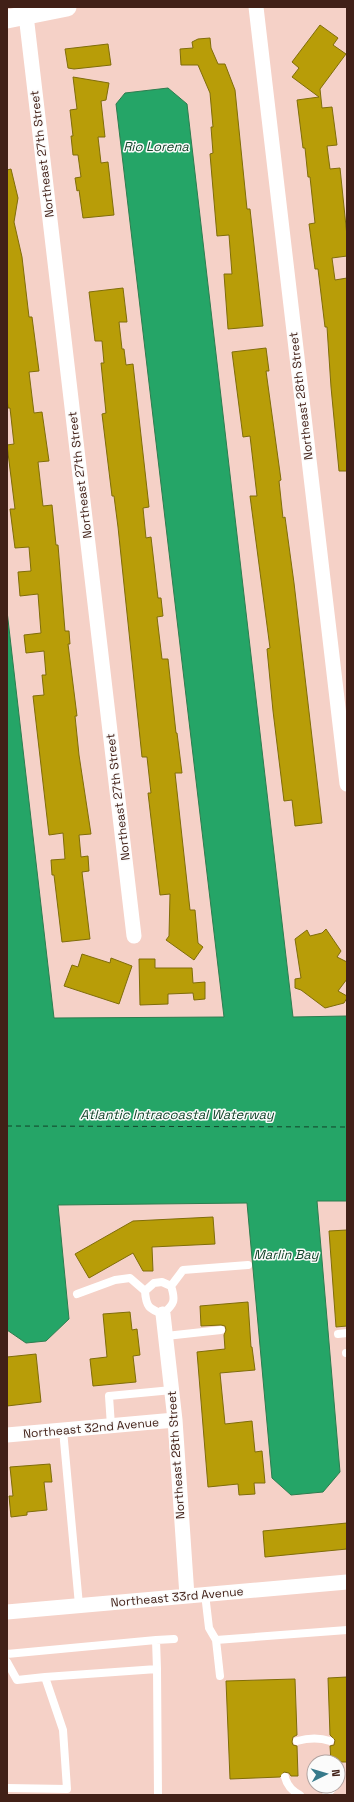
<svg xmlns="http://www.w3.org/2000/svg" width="354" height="1802" viewBox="0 0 354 1802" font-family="'Space Grotesk',sans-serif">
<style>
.water{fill:#25a567;stroke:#2d7d4f}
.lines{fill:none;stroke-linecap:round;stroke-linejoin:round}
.ferry{stroke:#124329;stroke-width:1;stroke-dasharray:5 4;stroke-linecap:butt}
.building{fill:#b89d08;stroke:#806d09}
.service{stroke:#fff;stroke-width:8}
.minor{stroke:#fff;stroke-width:15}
.tertiary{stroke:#fff;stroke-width:19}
.labels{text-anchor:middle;stroke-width:3;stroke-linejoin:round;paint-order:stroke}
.street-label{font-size:12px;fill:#412017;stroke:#fbfbfb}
.water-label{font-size:13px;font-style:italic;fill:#124329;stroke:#fbfbfb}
</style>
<rect width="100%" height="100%" fill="#f5d1c7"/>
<!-- water -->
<path class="water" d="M168,88L187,104L293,1017L347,1016V1201H317L340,1472L323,1492L291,1495L272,1478L247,1203L58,1205L69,1319L46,1341L26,1343L7,1330V611L54,1018L224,1017L116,104L125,93Z"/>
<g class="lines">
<!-- ferry -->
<path class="ferry" d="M7,1126L347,1127"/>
</g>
<!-- building -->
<path class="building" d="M320,25L338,38L333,45L346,54L320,89L322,108L332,107L337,145L327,146L330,169L340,168L347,236V256L332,258L335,280L347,278V471H339L331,387L327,327H325L318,269H315L309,224L315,223L310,177H308L305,148H303L297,100L319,97L292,77L299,68L292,62Z
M210,38L211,48L218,64H225L235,90L247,209H250L263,326L228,329L224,274H232L229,235L217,236L210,154L213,153L211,127H213L210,93L198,65H181L180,49L193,48L192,42L198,39Z
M108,44L111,65L74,69L68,68L65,49Z
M73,77L109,83L106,100L101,101L105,137H98L101,163L108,162L114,215L83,218L79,190L77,191L75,178L81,177L78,155H73L71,136H73L70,110L77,109Z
M11,169L18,198L14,222L22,257L29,317H32L39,371L29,372L34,413L42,412L49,461L38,462L43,506L52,505L56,545H58L65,631H69L70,644H68L77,716H75L79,755L91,834L79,835L81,857L88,856L89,871L82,872L90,939L62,942L54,875H52L51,860L65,859L63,833L49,835L33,696L44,695L42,675H46L44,651L26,653L24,635L41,633L38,594L20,596L18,572L31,571L29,547L15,548L10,509H15L7,445L14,444L10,408H8L7,398V170Z
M123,288L127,322H119L122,349H124L126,365L133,364L149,507L143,508L146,538L151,537L158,598H161L163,616L157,617L162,659H168L176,733H177L182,773H175L190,910H195L198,943L203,947L194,960L166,940L169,936L170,894L160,895L148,793H151L147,757H142L118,527L114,496H112L102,414L106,413L101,363H104L102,341H95L89,292Z
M266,348L269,371H266L281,480L279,481L283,518L285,517L294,583L322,823L295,826L292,800L284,801L273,711L267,649L270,648L250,496H257L250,436L243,437L232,352Z
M326,929L341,951L337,957L347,962V979L338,991L347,996V998L344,1003L325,1008L301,990L295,988V979L301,978L295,939L307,930L310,936L322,933Z
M82,954L110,963L111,958L132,966L119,1004L64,986L72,965L78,967Z
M139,959H155V968H192L193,983L205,982V999L194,1000L193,993L168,994V1004L140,1005Z
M213,1217L215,1244L152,1247L153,1271H143L133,1253L89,1278L75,1254L133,1221Z
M347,1230V1326L336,1327L329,1231Z
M248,1302L251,1347H252L255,1370L220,1373L225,1424L252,1421L255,1452L262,1451L265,1483H254L255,1494L239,1495L238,1484L208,1487L197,1352L225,1349L224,1335L226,1330L225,1326L221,1325L201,1326L200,1306Z
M130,1312L132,1330L137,1329L140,1355L133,1356L136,1382L93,1386L90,1359L107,1357L103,1314Z
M36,1354L41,1402L7,1406V1357Z
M50,1464L52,1482H44L47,1510L27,1512V1515L11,1517L9,1496H13L10,1467Z
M347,1523V1549L265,1557L263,1531Z
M347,1677V1762H331L330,1746L334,1745L335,1740L330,1735L328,1678Z
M295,1679L297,1735L293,1737L292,1742L293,1745L297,1746L298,1776H291L289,1773L284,1772L280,1777L230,1779L226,1681Z"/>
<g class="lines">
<!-- service -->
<path class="service" d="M145,1291L154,1283L162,1282L171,1286
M77,1294L115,1280L130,1278L145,1291C146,1307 149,1309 163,1314C174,1304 176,1301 171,1286L183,1270L248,1265
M338,1334L347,1333
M166,1336L221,1330
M346,1353H347
M111,1426L109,1396L172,1390
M63,1430L79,1605
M205,1594L209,1628L216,1640L220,1676
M156,1640L174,1639
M216,1640L347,1630
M7,1654L156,1640L157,1669
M7,1662L17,1680L45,1677
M297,1741C308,1738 318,1737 330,1741
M285,1777C287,1786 292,1791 300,1795
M338,1782L341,1774
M7,1788L67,1789L63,1730L45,1677L157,1669L158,1795
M326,1795L335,1786"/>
<!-- minor -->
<path class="minor" d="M256,7L347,784
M26,15L134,936
M163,1314L175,1420L187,1596
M7,1435L175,1420
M7,1612L347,1582"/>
<!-- tertiary -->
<path class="tertiary" d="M7,19L67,7"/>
</g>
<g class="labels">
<!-- street labels -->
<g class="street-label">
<text transform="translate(42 154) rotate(-97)" y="4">Northeast 27th Street</text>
<text transform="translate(301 396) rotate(-97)" y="4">Northeast 28th Street</text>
<text transform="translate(80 475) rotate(-97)" y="4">Northeast 27th Street</text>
<text transform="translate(118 797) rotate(-97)" y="4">Northeast 27th Street</text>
<text transform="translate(91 1428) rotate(-5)" y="4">Northeast 32nd Avenue</text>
<text transform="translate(176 1455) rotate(-94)" y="4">Northeast 28th Street</text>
<text transform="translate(177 1597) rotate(-5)" y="4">Northeast 33rd Avenue</text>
</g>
<!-- water labels -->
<g class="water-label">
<text x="156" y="151">Rio Lorena</text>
<text x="177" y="1119">Atlantic Intracoastal Waterway</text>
<text x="286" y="1259">Marlin Bay</text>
</g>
</g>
<!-- border -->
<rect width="354" height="1802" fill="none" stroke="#412017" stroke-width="16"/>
<!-- north arrow -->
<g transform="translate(326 1774) rotate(85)"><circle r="19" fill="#fbfbfb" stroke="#b1a3a0"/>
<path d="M0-3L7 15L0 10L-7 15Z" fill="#377a8b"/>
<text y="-6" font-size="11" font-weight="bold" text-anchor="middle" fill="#412017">N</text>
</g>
</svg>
